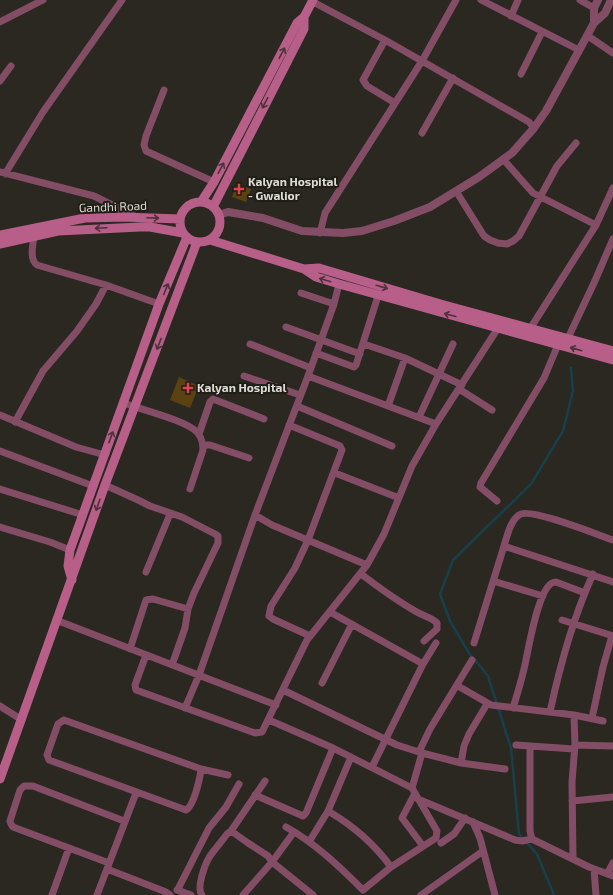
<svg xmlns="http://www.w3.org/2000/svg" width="613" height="895" viewBox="0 0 613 895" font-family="'Exo 2',sans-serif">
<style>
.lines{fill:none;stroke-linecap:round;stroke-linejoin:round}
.stream{stroke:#17404a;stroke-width:2.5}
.building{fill:#5b4211}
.minor{stroke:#844d66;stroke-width:7}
.tertiary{stroke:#844d66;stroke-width:8}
.secondary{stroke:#b75f89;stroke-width:9}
.oneway{stroke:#4d3239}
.health-dot{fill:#e0444e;stroke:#201e17;stroke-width:1.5}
.labels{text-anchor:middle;stroke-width:4;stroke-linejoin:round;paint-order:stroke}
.poi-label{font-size:12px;font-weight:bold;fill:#dcdbd6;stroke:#201e17;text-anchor:start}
.street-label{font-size:12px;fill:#dcdbd6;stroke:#201e17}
</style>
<rect width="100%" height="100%" fill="#2a2821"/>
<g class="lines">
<!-- stream -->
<path class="stream" d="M554,895L537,854L519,834L511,748L488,676L469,653L450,621L440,594L453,560L531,484L563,431L573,391L571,368"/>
</g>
<!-- building -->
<path class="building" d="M237,184L251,189L246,202L232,197Z
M179,377L199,386L190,408L170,400Z"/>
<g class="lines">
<!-- minor -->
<path class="minor" d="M481,0L579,50
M580,0L594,8
M313,2L385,40L529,122L534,128
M511,16L518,0
M0,22L43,0
M588,36L613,53
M385,40L363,80L367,86L395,103
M521,74L542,32
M0,81L11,66
M164,90L146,136L144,145L146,151L214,182
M422,133L453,78
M503,159L533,193L596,225
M0,172L94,196L136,217
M5,174L43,112L122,0
M456,191L484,236L490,240L498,243L507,244L513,241L519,236L557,166L576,143
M320,233L325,213L422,61L456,0
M34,236C33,245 29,259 37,265L106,285L159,304
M339,284L334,304L308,376L255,515L272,525L367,565
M301,293L334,304
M286,327L360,354
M528,332L596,225L613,188
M568,338L594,283L613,239
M250,344L311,368
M364,344L405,358L462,385
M316,353L354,367L356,365L378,296
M244,376L300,395
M308,376L436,424
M459,389L492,410
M124,403C142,410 185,420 197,432C201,436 203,444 203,450L190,489
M297,406L392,446
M388,406L405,358
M0,415L76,447L105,455
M419,417L453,344
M15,422L43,371L77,331L96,304L106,285
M289,425L340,446L342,450L308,540L295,568L271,606L269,616L273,619L310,636
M199,434L210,402L213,399L264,419
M203,445H210L249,458
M0,451L93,486
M335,473L399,498
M105,485L138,500L150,506L182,517L215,534L218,536V543L194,593L188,609L185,628L172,665
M0,489L83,515
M497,501L480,487L481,483L544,378L560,340
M0,527L50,542L70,550
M613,540C598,535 534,509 521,514C511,518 507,536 504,546L613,582
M146,572L170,514
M361,574C378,587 396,600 415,611C423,616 431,617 437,623V629L424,641
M493,581L543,596
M330,612L423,664
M56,620L276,705
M562,620L613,636
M474,643L504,546
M130,649L146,600L153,599L188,609
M146,655L135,685L136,690L255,733L262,732L307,640L367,565L384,534L412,466L436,424L498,328
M322,683L352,624
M458,686L491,705L574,715L603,721
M283,690L397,745L422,753L461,763L505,769
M0,706L22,720
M185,708L199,675L255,515
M513,708C517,695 521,682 524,669C528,654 538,581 556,582L585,593
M550,712C560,665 573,618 593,574
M574,715L575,745
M592,718L603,667L612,636
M269,720L333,748L412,788
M516,745L574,749
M530,746V831L532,839L589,867L613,876
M419,752L430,729L472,660
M461,763L464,746L469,734L487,704
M372,767L423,664L436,643
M201,769C200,778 194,806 186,810L49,760L47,755L58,724L64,720L201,769L228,775
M415,793L402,818L423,846
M255,795L303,816L306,813L333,748
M418,799L515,840L522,841L532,839
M572,801L613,797
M328,811C352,825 375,845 391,867
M473,822L480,838L495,895
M286,827C315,843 340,867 363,890L391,867L436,838L437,831L412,788L422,753
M231,831L248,843L268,856L272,862L243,895
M294,832L272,862L313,895
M309,842L328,811L351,757
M441,843L454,834L465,818
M573,858L572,782L575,745L613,746
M109,863L13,827L11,824L10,821L20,790L24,786H33L124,821
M107,869L166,892L170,895
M594,869L596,895
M607,874L613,863
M52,895L69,848
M97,895L136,793
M191,895L177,890L178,889L209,828L226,807L239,784
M202,895C196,888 205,864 210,856C215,849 222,841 227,834L231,831L265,781
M421,895L483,851"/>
<!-- tertiary -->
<path class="tertiary" d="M594,23V8L598,0
M219,215L228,212L263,218L302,231L343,233L362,231L394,221L430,207L479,177L512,153L534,128L546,111L594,23L605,13L611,0"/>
<!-- secondary -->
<path class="secondary" d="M180 222a20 20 0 1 1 40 0a20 20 0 1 1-40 0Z
M201,202L214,182L297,23L304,17L313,0
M213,207L304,29V17
M0,235L85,218L122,217L180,219
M210,240L304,269L316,277L339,284L613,360
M0,244L58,231L140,227H150L183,233
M304,269L319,268L444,305L613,351
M72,580L68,566L70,550L159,304L187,237
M0,779L105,485L197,242"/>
</g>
<!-- one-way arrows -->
<defs><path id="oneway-shaft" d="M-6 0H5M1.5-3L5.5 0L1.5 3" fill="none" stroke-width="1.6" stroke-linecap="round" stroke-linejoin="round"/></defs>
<g class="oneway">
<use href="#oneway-shaft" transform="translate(282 53) rotate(-62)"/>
<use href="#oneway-shaft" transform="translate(265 103) rotate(117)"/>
<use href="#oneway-shaft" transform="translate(221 168) rotate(-62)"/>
<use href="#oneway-shaft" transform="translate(153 218) rotate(2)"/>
<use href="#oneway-shaft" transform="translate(101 228) rotate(177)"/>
<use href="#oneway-shaft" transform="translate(325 280) rotate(-163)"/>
<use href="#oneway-shaft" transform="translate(382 287) rotate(16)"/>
<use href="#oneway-shaft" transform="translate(166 289) rotate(-68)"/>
<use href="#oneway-shaft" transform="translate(450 315) rotate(-165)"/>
<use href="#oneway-shaft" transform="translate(159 344) rotate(111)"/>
<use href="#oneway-shaft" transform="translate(576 349) rotate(-164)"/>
<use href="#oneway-shaft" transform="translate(111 437) rotate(-70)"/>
<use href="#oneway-shaft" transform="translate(98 505) rotate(109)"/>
</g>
<!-- markers -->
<g class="health-dot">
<path d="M237 183h4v4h4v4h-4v4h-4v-4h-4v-4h4z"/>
<path d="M186 382h4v4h4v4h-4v4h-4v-4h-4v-4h4z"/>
</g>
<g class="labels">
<!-- poi labels -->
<g class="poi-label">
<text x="248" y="186">Kalyan Hospital<tspan x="248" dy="14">- Gwalior</tspan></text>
<text x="197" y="392">Kalyan Hospital</text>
</g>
<!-- street labels -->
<g class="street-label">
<text transform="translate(113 207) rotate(-2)" y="4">Gandhi Road</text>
</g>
</g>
</svg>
